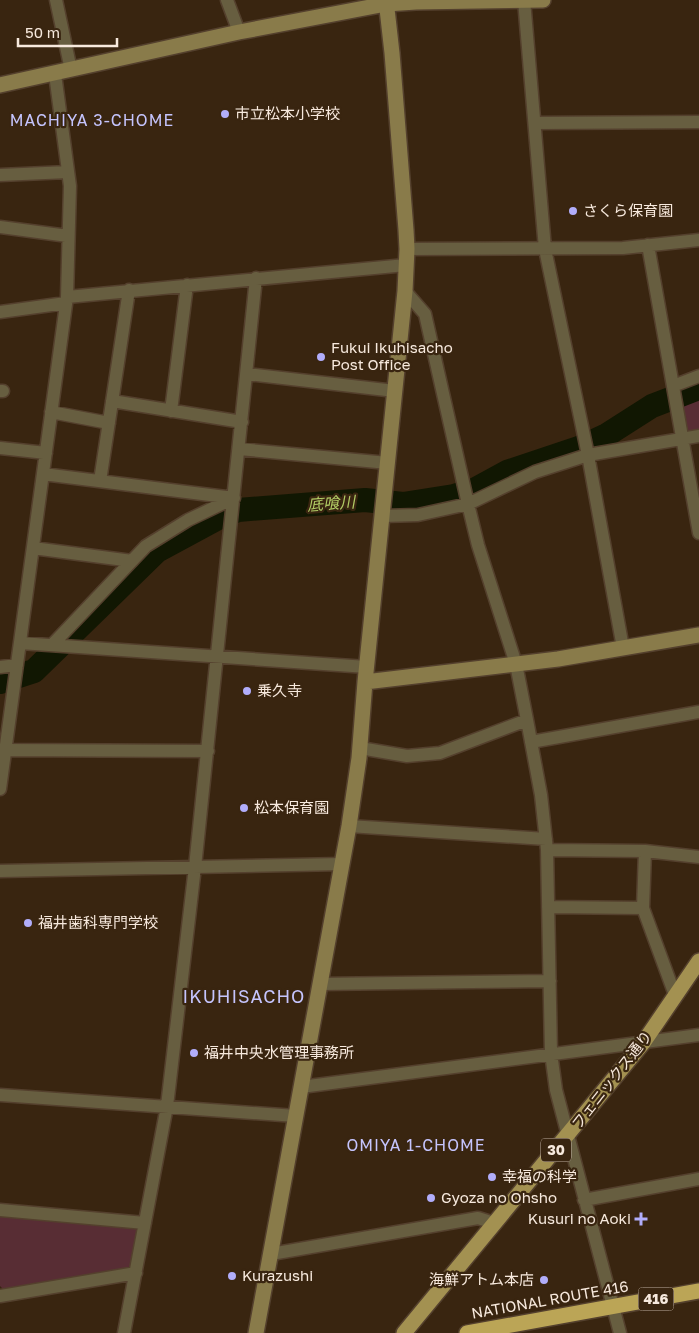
<svg xmlns="http://www.w3.org/2000/svg" width="699" height="1333" viewBox="0 0 699 1333" font-family="'Golos Text','Noto Sans JP',sans-serif">
<style>
.green{fill:#582d34}
.lines{fill:none;stroke-linecap:round;stroke-linejoin:round}
.river{stroke:#111702;stroke-width:24}
.street-casing{stroke:#54402d;stroke-width:15}
.secondary-casing{stroke:#54402d;stroke-width:18}
.primary-casing{stroke:#54402d;stroke-width:18}
.highway-casing{stroke:#54402d;stroke-width:18}
.street{stroke:#675e40;stroke-width:12}
.secondary{stroke:#897b4a;stroke-width:15}
.primary{stroke:#a39151;stroke-width:15}
.highway{stroke:#bba556;stroke-width:15}
.poi-dot{fill:#b1adfa;stroke:#392510;stroke-width:2}
.labels{text-anchor:middle;stroke-width:4.5;stroke-linejoin:round;paint-order:stroke}
.shield{fill:#392510;stroke:#beaea0;stroke-width:1}
.shield-label{font-size:14px;font-weight:bold;fill:#f7e9dd}
.poi-label{font-size:15px;fill:#f7e9dd;stroke:#392510;text-anchor:start}
.street-label{font-size:15px;fill:#f7e9dd;stroke:#392510}
.neighbourhood-label{font-size:16px;letter-spacing:1px;fill:#c5c4fd;stroke:#392510}
.water-label{font-size:16px;font-style:italic;fill:#b1cb65;stroke:#392510}
.quarter-label{font-size:18px;letter-spacing:1px;fill:#c5c4fd;stroke:#392510}
</style>
<rect width="100%" height="100%" fill="#392510"/>
<!-- green -->
<path class="green" d="M699,388V436L683,439L676,400Z
M0,1212L142,1225L134,1271L6,1292L0,1286Z"/>
<g class="lines">
<!-- river -->
<path class="river" d="M0,682L34,671L157,551L220,517L238,510L365,500L403,504L454,496L474,490L507,472L579,448L605,436L652,406L699,388"/>
<defs>
<path id="street" d="M56,0L71,70
M227,0L239,32
M524,0L545,249L588,455L623,648
M535,123L699,122
M0,175L68,172
M0,227L68,236
M648,245L699,533
M407,249L623,248L699,240
M405,291L425,314L468,504L478,545L516,664L527,720L541,795L547,850L551,1053L556,1090L620,1333
M67,297L406,265
M0,312L66,303
M247,374L395,391
M673,386L699,376
M0,391H3
M112,401L242,422
M171,411L187,285
M51,412L109,423
M0,448L46,453
M239,449L388,463
M43,474L234,498
M100,481L129,290
M382,516L418,515L468,504L535,472L588,455L699,436
M33,548L132,561
M20,643L367,667
M52,645L146,546L188,520L234,498
M0,667L17,665
M531,742L699,712
M360,748L407,756L440,753L527,720
M0,750L208,751
M0,789L67,297L70,186L55,74
M349,826L546,839
M547,850L645,851L699,857
M645,851L643,908L675,995
M0,871L342,864
M548,907L643,908
M320,984L550,981
M301,1087L699,1035
M0,1095L296,1116
M584,1200L699,1179
M0,1210L145,1223
M271,1254L478,1218L494,1223
M0,1296L136,1273
M124,1333L167,1106L195,867L256,278"/>
<path id="secondary" d="M0,85L239,32L386,4L416,2L543,0
M365,682L558,659L699,635
M256,1333L349,826L359,758L365,682L405,291L407,249L406,230L392,53L386,0"/>
<path id="primary" d="M404,1333L643,1043L699,961"/>
<path id="highway" d="M467,1333L699,1291"/>
</defs>
<!-- street casing -->
<use href="#street" class="street-casing"/>
<!-- secondary casing -->
<use href="#secondary" class="secondary-casing"/>
<!-- primary casing -->
<use href="#primary" class="primary-casing"/>
<!-- highway casing -->
<use href="#highway" class="highway-casing"/>
<!-- street -->
<use href="#street" class="street"/>
<!-- secondary -->
<use href="#secondary" class="secondary"/>
<!-- primary -->
<use href="#primary" class="primary"/>
<!-- highway -->
<use href="#highway" class="highway"/>
</g>
<!-- markers -->
<g class="poi-dot">
<circle cx="225" cy="114" r="5"/>
<circle cx="573" cy="211" r="5"/>
<circle cx="321" cy="357" r="5"/>
<circle cx="247" cy="691" r="5"/>
<circle cx="244" cy="808" r="5"/>
<circle cx="28" cy="923" r="5"/>
<circle cx="194" cy="1053" r="5"/>
<circle cx="492" cy="1177" r="5"/>
<circle cx="431" cy="1198" r="5"/>
<path d="M638.5 1211.5h5v5h5v5h-5v5h-5v-5h-5v-5h5z"/>
<circle cx="232" cy="1276" r="5"/>
<circle cx="544" cy="1280" r="5"/>
</g>
<g class="labels">
<!-- shield labels -->
<g class="shield">
<rect x="541" y="1138.5" width="30" height="23" rx="4"/>
<rect x="638.5" y="1287.5" width="35" height="23" rx="4"/>
</g>
<g class="shield-label">
<text x="556" y="1155">30</text>
<text x="656" y="1304">416</text>
</g>
<!-- poi labels -->
<g class="poi-label">
<text x="235" y="119">市立松本小学校</text>
<text x="583" y="216">さくら保育園</text>
<text x="331" y="353">Fukui Ikuhisacho<tspan x="331" dy="17">Post Office</tspan></text>
<text x="257" y="696">乗久寺</text>
<text x="254" y="813">松本保育園</text>
<text x="38" y="928">福井歯科専門学校</text>
<text x="204" y="1058">福井中央水管理事務所</text>
<text x="502" y="1182">幸福の科学</text>
<text x="441" y="1203">Gyoza no Ohsho</text>
<text x="631" y="1224" text-anchor="end">Kusuri no Aoki</text>
<text x="242" y="1281">Kurazushi</text>
<text x="534" y="1285" text-anchor="end">海鮮アトム本店</text>
</g>
<!-- street labels -->
<g class="street-label">
<text transform="translate(612 1080) rotate(-52)" y="5">フェニックス通り</text>
<text transform="translate(550 1300) rotate(-10)" y="5">NATIONAL ROUTE 416</text>
</g>
<!-- neighbourhood labels -->
<g class="neighbourhood-label">
<text x="92" y="126">MACHIYA 3-CHOME</text>
<text x="416" y="1151">OMIYA 1-CHOME</text>
</g>
<!-- water labels -->
<g class="water-label">
<text transform="translate(331 503) rotate(-4)" y="6">底喰川</text>
</g>
<!-- quarter labels -->
<g class="quarter-label">
<text x="244" y="1003">IKUHISACHO</text>
</g>
</g>
<!-- scale -->
<path d="M18 38v8h99v-8" fill="none" stroke="#f7e9dd" stroke-width="2.5"/>
<text x="25" y="38" font-size="15" fill="#f7e9dd" stroke="#392510" stroke-width="4" paint-order="stroke">50 m</text>
</svg>
